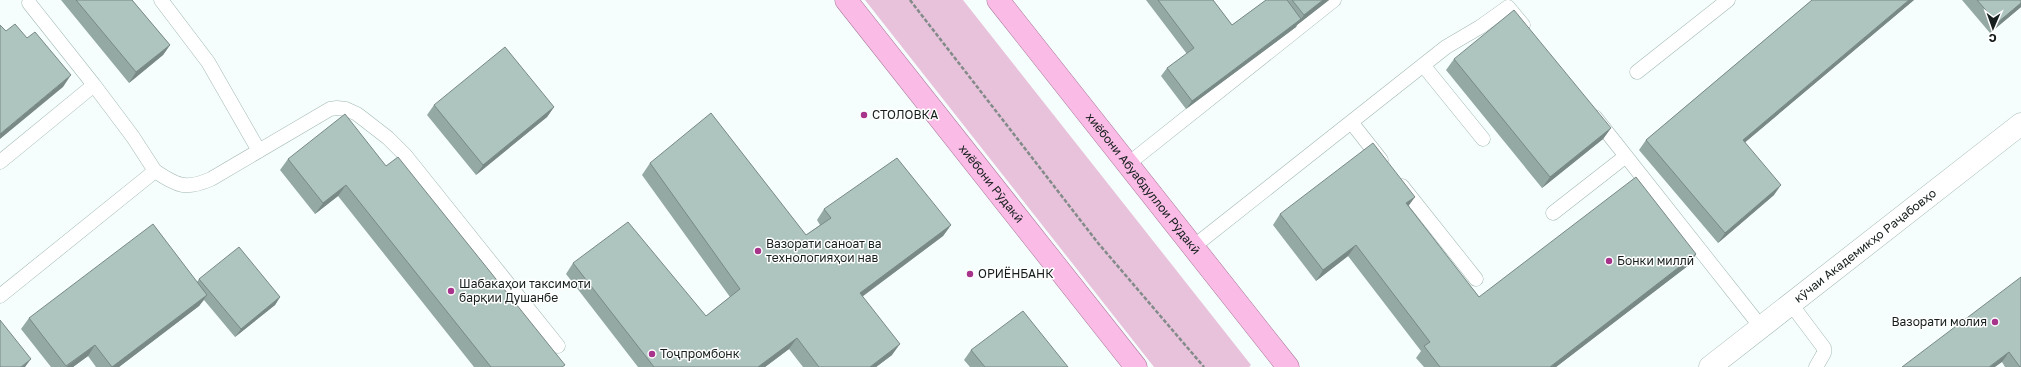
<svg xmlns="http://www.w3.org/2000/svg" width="2021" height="367" viewBox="0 0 2021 367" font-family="'Golos Text',sans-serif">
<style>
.green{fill:#e7c2da}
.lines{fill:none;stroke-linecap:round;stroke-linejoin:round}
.service-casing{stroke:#a3b9b4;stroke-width:15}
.tertiary-casing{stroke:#a3b9b4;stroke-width:23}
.trunk-casing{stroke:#a97a9b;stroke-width:23}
.path{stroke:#828b89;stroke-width:2.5;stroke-dasharray:4 2;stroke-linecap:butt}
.service{stroke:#fff;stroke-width:14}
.tertiary{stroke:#fff;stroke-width:22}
.trunk{stroke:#fabce6;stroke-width:22}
.wall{fill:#95a9a4}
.shaded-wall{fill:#798986}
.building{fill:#adc4bf;stroke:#798986}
.poi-dot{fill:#a8338b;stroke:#fff;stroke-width:1.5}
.labels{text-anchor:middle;stroke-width:3;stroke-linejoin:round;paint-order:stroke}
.poi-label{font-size:12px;fill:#161f1d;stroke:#fff;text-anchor:start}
.street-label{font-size:12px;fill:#161f1d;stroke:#fff}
</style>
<rect width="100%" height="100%" fill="#f5fefc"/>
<!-- green -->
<path class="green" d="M865,0H963L1251,365L1249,367H1154Z"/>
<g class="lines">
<defs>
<path id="service" d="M161,0L208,62L259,151
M29,3L94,85
M1423,65L1483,139
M1637,72L1728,0
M1595,117L1761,327
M1351,122L1381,160
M0,162L94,85L133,137L155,171
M1128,164L1334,0
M1402,186L1476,279
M1553,213L1626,156
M1193,247L1446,47L1480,27L1508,7L1523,25
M0,296L155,171C177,186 186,190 211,179L330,109L337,108L346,109L357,114L388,138L405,155L558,346
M1791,304L1824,348V353L1816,367"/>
<g id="tertiary">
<path id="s1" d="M1710,367L2021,124"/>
</g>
<g id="trunk">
<path id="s2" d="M846,0L1136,367"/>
<path id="s3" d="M998,0L1288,367"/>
</g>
</defs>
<!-- service casing -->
<use href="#service" class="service-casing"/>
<!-- tertiary casing -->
<use href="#tertiary" class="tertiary-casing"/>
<!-- trunk casing -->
<use href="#trunk" class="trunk-casing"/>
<!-- path -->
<path class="path" d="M910,0L1098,243L1204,367"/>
<!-- service -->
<use href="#service" class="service"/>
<!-- tertiary -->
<use href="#tertiary" class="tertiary"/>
<!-- trunk -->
<use href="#trunk" class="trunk"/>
</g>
<!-- wall -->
<path class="wall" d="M61,0H132L170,45L163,55L129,83Z
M1146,0H1213L1232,25L1266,0H1329L1297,25L1296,27L1186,109L1161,76L1167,68L1187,54Z
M1812,0H1914L1745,142L1774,195L1718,243L1639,150L1646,140Z
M1962,0H2021V7L1990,33Z
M1454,59L1611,128L1603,139L1542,188L1446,70Z
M434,105L554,107L547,117L476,175L427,115Z
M288,159L386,166L563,367H474L338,196L315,214L280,170Z
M650,163L806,235L820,225L817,220L824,209L951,225L943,236L862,297L892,355L876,367H803L789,349L765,367H638L566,274L573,263L706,316L730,297L642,175Z
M1408,206L1479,297L1696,254L1689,265L1556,367H1424L1416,358L1421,351L1348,256L1316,281L1273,225L1280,214Z
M2021,277V367H2005L2002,362Z
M199,279L280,297L275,305L235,337L204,300L199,306L119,367H96L88,356L73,367H51L21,329L29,318L197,282Z
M971,350L1068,367H970L964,360Z"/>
<!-- shaded-wall -->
<path class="shaded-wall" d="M1323,0H1329L1297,25L1296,27L1186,109L1192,101L1301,19L1304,15Z
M1909,0H1914L1736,150L1743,140Z
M2021,3V7L1990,33L1997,23Z
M170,45L163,55L129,83L136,72Z
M71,75L63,87L0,139V134Z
M554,107L547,117L476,175L483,165Z
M1611,128L1603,139L1542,188L1550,177Z
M346,185L338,196L315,214L323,203Z
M1781,185L1774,195L1718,243L1725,233Z
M1415,197L1407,208L1406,203Z
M951,225L943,236L852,304L860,293Z
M1356,245L1348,256L1316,281L1323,270Z
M1696,254L1689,265L1556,367H1550Z
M207,295L199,306L119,367H112Z
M280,297L275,305L235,337L241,329Z
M797,338L789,349L765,367H758Z
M900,344L892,355L876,367H870Z
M95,345L88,356L73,367H66Z
M2009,352L2002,362L1995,367H1989Z
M31,359L25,367H21Z"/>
<!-- building -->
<path class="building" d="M76,0H132L170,45L136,72Z
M1158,0H1213L1232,25L1266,0H1287L1301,19L1192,101L1167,68L1194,48Z
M1292,0H1323L1304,15Z
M1812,0H1909L1743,140L1781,185L1725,233L1646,140Z
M1977,0H2021V3L1997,23Z
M1514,10L1611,128L1550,177L1454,59Z
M15,24L27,38L35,32L71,75L0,134V25L6,31Z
M505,47L554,107L483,165L434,105Z
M711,113L806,235L831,218L824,209L897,158L951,225L860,293L900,344L870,367H819L797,338L758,367H654L573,263L628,222L706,316L740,289L650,163Z
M345,114L386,166L398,157L565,365L562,367H491L346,185L323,203L288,159Z
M1373,143L1415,197L1406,203L1479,297L1636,177L1696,254L1550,367H1440L1424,346L1430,342L1356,245L1323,270L1280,214Z
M153,224L207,295L112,367L95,345L66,366L29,318Z
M239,247L280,297L241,329L199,279Z
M2021,277V367H2020L2009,352L1989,367H1902Z
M1023,311L1068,367H985L971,350Z
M0,320L31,359L21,367H0Z"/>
<!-- markers -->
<g class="poi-dot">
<circle cx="864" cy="115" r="4"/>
<circle cx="758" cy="251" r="4"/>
<circle cx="1609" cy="261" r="4"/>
<circle cx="970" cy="274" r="4"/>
<circle cx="451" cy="291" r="4"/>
<circle cx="1995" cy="322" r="4"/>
<circle cx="652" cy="354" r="4"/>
</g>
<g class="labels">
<!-- poi labels -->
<g class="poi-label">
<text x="872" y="119">СТОЛОВКА</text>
<text x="766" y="248">Вазорати саноат ва<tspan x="766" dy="14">технологияҳои нав</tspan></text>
<text x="1617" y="265">Бонки миллӣ</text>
<text x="978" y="278">ОРИЁНБАНК</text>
<text x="459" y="288">Шабакаҳои таксимоти<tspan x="459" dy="14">барқии Душанбе</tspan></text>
<text x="1987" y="326" text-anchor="end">Вазорати молия</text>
<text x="660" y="358">Тоҷпромбонк</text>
</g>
<!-- street labels -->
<g class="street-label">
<text dy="4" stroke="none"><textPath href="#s3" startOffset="234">хиёбони Абуабдуллои Рӯдакӣ</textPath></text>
<text dy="4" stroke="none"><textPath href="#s2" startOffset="234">хиёбони Рӯдакӣ</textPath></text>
<text dy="4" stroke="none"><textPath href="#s1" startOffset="197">кӯчаи Академикҳо Раҷабовҳо</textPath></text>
</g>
</g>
<!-- north arrow -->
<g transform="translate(1993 28) rotate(182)" stroke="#ffffff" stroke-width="3" paint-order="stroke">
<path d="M0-3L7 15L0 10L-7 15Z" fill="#161f1d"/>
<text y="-6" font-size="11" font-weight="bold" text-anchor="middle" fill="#161f1d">С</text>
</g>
</svg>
